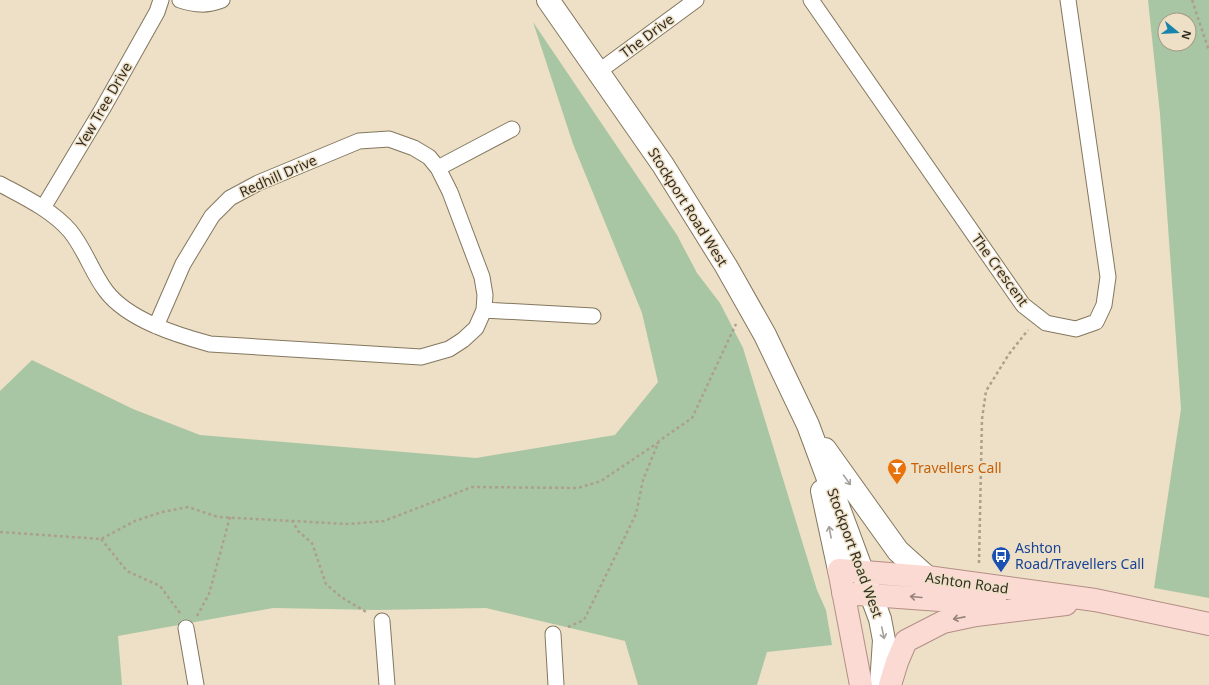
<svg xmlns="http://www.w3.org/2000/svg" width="1209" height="685" viewBox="0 0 1209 685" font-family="'Noto Sans',sans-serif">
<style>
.green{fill:#a9c6a4;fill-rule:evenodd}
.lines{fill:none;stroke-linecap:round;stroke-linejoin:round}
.street-casing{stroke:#83775f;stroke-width:17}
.secondary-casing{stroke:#83775f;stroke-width:24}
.primary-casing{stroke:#b38e84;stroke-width:24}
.path{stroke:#aba08b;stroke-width:2.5;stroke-dasharray:3 3;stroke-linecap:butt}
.street{stroke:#fff;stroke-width:15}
.secondary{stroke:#fff;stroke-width:22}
.primary{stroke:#fbdad4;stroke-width:22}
.oneway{stroke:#a3a09c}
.oneway2{stroke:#96837b}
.labels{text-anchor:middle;stroke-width:3;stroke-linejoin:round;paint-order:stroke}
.street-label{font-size:14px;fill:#322c22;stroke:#eee0c6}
.food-label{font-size:14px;fill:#c56008;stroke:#eee0c6;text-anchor:start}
.transit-label{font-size:14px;fill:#164399;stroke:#eee0c6;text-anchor:start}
</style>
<rect width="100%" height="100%" fill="#eee0c6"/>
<!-- green -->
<path class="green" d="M1148,0H1209V598L1154,588L1181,409L1160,114ZM1165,20H1189V44H1165Z
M533,22L677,235L697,273L720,303L743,348L817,590L826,610L832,645L767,652L757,685H638L625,641L486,608L376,610L273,608L118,636L122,685H0V391L32,360L133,409L200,435L476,458L615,435L658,382L642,313L573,144Z"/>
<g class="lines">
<defs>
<path id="street" d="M180,0C196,5 206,6 222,0
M811,0L1023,305L1046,323L1076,329L1096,322L1104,305L1108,277L1068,0
M598,72L696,0
M438,168L512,129
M0,184C24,197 52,210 70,231C85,249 92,273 106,291C128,320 177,335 210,344L421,357L449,349L463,340L476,328L484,310L485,295L482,277L450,192L438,168L429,157L414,148L389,139L359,141L258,183L230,198L212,216L183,264L156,326
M43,208L103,108L157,12L161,0
M484,310L593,316
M382,621L387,685
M186,628L196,685
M553,634L556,685"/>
<path id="secondary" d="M548,0L663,165L726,266L765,335L808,425L880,619L884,640L881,685
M825,449L898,551L927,577
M822,491L839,570"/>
<path id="primary" d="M843,593L996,604
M861,685L839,570L927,577L1095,600L1209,624
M890,685L897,662L906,641L943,622L976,615L1066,604"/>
</defs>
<!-- street casing -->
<use href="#street" class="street-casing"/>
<!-- secondary casing -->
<use href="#secondary" class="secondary-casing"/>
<!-- primary casing -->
<use href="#primary" class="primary-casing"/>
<!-- path -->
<path class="path" d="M1192,0L1209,51
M292,520L298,531L312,543L326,584L341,597L368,613
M0,532L101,539L135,521L162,512L188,507L218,517L348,524L384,521L472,487L578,488L601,481L659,442
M101,539L127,571L160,586L180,613
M979,563L982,419L986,391L1009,354L1028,330
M197,616L209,594L230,517
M568,627L584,620L636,514L643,480L659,441L692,418L736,324"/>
<!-- street -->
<use href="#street" class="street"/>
<!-- secondary -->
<use href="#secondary" class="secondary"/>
<!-- primary -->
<use href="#primary" class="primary"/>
</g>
<!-- one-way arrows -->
<defs><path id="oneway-shaft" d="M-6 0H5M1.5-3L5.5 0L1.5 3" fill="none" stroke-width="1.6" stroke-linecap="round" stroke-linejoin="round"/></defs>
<g class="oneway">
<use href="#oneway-shaft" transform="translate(847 480) rotate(54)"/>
<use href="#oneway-shaft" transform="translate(830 532) rotate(-101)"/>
<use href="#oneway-shaft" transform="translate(883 633) rotate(78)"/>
</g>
<g class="oneway2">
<use href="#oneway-shaft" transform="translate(916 597) rotate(-175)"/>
<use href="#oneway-shaft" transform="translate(959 618) rotate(169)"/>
</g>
<!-- icons -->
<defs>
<symbol id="bar-pin" viewBox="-11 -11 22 30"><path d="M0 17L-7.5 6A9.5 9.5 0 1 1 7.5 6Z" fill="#e8710a" stroke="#eee0c6"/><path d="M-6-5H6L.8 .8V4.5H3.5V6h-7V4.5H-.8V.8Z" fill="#fff"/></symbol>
<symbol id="bus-pin" viewBox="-11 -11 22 30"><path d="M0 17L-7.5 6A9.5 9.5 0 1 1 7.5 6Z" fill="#1a4fb4" stroke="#eee0c6"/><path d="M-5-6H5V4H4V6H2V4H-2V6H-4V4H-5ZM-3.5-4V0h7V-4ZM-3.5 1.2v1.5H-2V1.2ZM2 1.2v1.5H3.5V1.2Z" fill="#fff"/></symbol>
</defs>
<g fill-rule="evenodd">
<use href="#bar-pin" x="886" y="457" width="22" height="30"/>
<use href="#bus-pin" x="990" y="545" width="22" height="30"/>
</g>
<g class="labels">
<!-- street labels -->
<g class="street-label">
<text transform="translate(647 36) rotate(-37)" y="5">The Drive</text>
<text transform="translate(104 105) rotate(-60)" y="5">Yew Tree Drive</text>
<text transform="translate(278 176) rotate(-24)" y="5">Redhill Drive</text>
<text transform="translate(688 207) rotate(58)" y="5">Stockport Road West</text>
<text transform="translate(1000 270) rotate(54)" y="5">The Crescent</text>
<text transform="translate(855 553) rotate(70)" y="5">Stockport Road West</text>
<text transform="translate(967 583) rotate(8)" y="5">Ashton Road</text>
</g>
<!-- food labels -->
<g class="food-label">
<text x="911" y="473">Travellers Call</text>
</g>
<!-- transit labels -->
<g class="transit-label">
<text x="1015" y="553">Ashton<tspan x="1015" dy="16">Road/Travellers Call</tspan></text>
</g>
</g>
<!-- north arrow -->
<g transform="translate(1177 32) rotate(108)"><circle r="19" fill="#eee0c6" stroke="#a39884"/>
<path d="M0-3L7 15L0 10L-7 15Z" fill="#1884ac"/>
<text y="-6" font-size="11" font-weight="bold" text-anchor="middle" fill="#322c22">N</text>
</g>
</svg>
